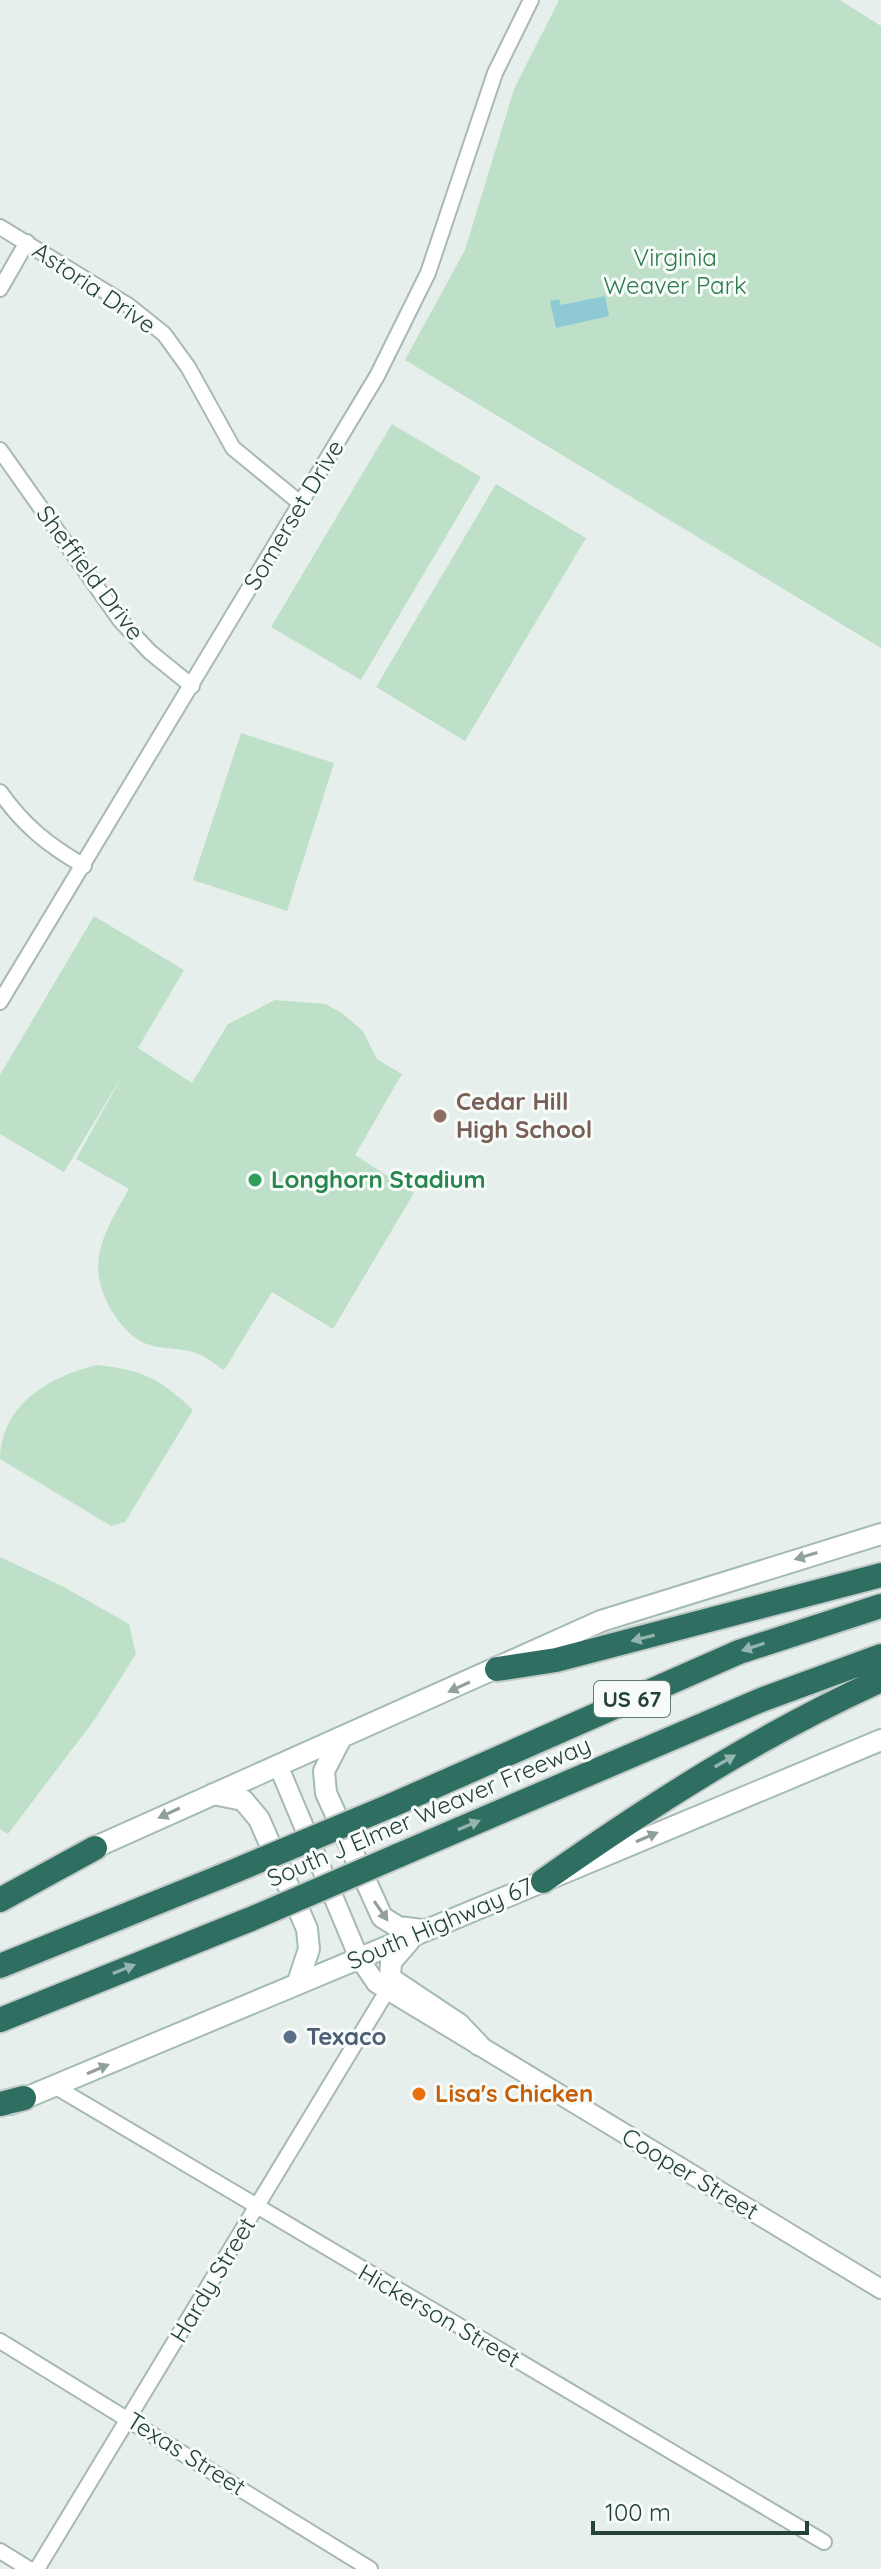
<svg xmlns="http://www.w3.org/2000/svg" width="881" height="2569" viewBox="0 0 881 2569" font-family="Quicksand,sans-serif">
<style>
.green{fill:#bfe0c8}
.water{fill:#8ec9d4}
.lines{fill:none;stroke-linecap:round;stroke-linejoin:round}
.minor-casing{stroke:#a8b8b2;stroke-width:18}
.tertiary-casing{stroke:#a8b8b2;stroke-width:22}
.secondary-casing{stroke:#a4bbb3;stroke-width:24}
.motorway-casing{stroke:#c2cac8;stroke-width:28}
.minor{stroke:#fff;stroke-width:14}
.tertiary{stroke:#fff;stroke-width:18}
.secondary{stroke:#fff;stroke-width:20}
.motorway{stroke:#2f6f62;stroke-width:24}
.motorway-bridge-casing{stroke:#c2cac8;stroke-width:28;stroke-linecap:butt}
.motorway-bridge{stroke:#2f6f62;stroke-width:24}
.oneway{fill:#92a09c}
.oneway2{fill:#93b5ae}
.education-dot{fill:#8d6e63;stroke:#f7fbf9;stroke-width:3}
.leisure-dot{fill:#2e9e5b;stroke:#f7fbf9;stroke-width:3}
.service-dot{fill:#5c6f8a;stroke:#f7fbf9;stroke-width:3}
.food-dot{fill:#e8710a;stroke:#f7fbf9;stroke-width:3}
.labels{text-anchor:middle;stroke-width:6;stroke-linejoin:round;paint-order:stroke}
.shield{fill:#f7fbf9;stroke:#637a73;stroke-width:2}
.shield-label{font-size:22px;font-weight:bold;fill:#24423a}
.park-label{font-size:24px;fill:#2d7a4b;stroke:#f7fbf9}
.street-label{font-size:24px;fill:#24423a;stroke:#f7fbf9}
.education-label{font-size:24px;font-weight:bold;fill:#785e54;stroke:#f7fbf9;text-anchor:start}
.leisure-label{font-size:24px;font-weight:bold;fill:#27864d;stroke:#f7fbf9;text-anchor:start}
.service-label{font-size:24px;font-weight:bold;fill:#4e5e75;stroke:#f7fbf9;text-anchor:start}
.food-label{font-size:24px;font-weight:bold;fill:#c56008;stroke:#f7fbf9;text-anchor:start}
</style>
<rect width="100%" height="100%" fill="#e6efeb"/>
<!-- green -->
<path class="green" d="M559,0H840L881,26V648L405,360L465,250L514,89Z
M392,424L481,477L361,680L271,627Z
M496,484L586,538L465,741L376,687Z
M241,733L334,763L287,911L193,880Z
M94,916L184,970L138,1048L192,1083L228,1024L275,1000L325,1004L342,1013L363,1031L377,1059L402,1074L355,1155L414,1193L333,1329L272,1292L224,1370C216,1365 207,1357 198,1354C181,1347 161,1350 144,1343C132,1338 120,1324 113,1313C83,1264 104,1233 129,1189L76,1159L124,1073L64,1172L0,1134V1075Z
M97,1365C142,1370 160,1378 193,1410L125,1522L111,1526L0,1459C2,1403 49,1377 97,1365Z
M0,1557L64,1587L129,1624L136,1654L95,1719L8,1834L0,1829Z"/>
<!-- water -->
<path class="water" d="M605,296L609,316L556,328L550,301L559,299L561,305Z"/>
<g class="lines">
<defs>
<path id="minor" d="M0,227L129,306L164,334L188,367L233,448L300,503
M0,289L27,242
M0,450L120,620L150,652L192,686
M0,792C24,826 48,845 84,866
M0,1002L377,376L428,273L495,73L531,0
M56,2087L824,2542
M0,2341L370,2569
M0,2551L29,2569
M37,2569L387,1991"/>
<path id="tertiary" d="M278,1765L359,1958L376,1983L881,2289"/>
<path id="secondary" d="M341,1738L324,1771L326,1793L382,1917L398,1927L422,1930
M213,1794L243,1800L259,1819L307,1929L309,1949L298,1982
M80,1854L601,1621L881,1534
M410,1940L391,1962L390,1978L459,2024L479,2045
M11,2104L881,1740"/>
<path id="motorway" d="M497,1669L556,1660L881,1575
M390,1806L739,1652L881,1606
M397,1856L761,1700L881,1656
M543,1881C651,1805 760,1735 881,1680
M0,1900L95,1848
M0,1966L220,1877
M0,2020L251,1919
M0,2104L24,2098"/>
</defs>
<!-- minor casing -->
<use href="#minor" class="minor-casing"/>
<!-- tertiary casing -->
<use href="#tertiary" class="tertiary-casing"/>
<!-- secondary casing -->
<use href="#secondary" class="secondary-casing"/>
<!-- motorway casing -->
<use href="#motorway" class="motorway-casing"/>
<!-- minor -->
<use href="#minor" class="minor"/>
<!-- tertiary -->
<use href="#tertiary" class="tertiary"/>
<!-- secondary -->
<use href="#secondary" class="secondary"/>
<!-- motorway -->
<use href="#motorway" class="motorway"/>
<defs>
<path id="motorway-bridge" d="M220,1877L390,1806
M251,1919L397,1856"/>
</defs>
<!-- motorway-bridge casing -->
<use href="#motorway-bridge" class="motorway-bridge-casing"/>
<!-- motorway-bridge -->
<use href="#motorway-bridge" class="motorway-bridge"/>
</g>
<!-- one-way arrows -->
<defs><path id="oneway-solid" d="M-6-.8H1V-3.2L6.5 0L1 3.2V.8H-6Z" transform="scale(2)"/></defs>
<g class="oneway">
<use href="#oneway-solid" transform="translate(806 1556) rotate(163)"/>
<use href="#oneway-solid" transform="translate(459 1687) rotate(155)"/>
<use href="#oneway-solid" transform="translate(169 1813) rotate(155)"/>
<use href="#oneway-solid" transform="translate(647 1837) rotate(-23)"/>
<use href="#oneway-solid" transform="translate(381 1911) rotate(55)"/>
<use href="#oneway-solid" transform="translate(98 2069) rotate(-23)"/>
</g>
<g class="oneway2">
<use href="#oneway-solid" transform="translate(643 1638) rotate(166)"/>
<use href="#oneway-solid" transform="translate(753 1647) rotate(162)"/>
<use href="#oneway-solid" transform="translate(725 1761) rotate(-30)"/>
<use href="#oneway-solid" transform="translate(469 1825) rotate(-23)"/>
<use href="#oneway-solid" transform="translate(124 1969) rotate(-22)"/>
</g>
<!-- markers -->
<circle class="education-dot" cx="440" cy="1116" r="8"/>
<circle class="leisure-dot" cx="255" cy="1180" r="8"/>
<circle class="service-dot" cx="290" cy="2037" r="8"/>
<circle class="food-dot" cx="419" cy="2094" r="8"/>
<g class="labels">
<!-- shield labels -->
<rect class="shield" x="594" y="1681" width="76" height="36" rx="6"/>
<g class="shield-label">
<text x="632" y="1707">US 67</text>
</g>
<!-- park labels -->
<g class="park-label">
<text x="675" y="266">Virginia<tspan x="675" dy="28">Weaver Park</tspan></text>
</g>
<!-- street labels -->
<g class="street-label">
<text transform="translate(94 288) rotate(34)" y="8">Astoria Drive</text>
<text transform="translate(294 515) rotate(-59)" y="8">Somerset Drive</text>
<text transform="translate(90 573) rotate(53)" y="8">Sheffield Drive</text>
<text transform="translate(429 1812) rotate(-23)" y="8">South J Elmer Weaver Freeway</text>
<text transform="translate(440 1924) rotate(-23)" y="8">South Highway 67</text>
<text transform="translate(690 2174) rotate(31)" y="8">Cooper Street</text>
<text transform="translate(213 2280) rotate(-59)" y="8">Hardy Street</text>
<text transform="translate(439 2316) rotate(30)" y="8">Hickerson Street</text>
<text transform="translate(186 2454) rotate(32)" y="8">Texas Street</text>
</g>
<!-- education labels -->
<g class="education-label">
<text x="456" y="1110">Cedar Hill<tspan x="456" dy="28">High School</tspan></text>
</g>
<!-- leisure labels -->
<g class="leisure-label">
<text x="271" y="1188">Longhorn Stadium</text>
</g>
<!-- service labels -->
<g class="service-label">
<text x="306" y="2045">Texaco</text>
</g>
<!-- food labels -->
<g class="food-label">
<text x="435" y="2102">Lisa's Chicken</text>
</g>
</g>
<!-- scale -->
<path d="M593 2521v12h214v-12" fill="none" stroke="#24423a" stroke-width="4"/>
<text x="605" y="2521" font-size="24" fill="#24423a" stroke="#f7fbf9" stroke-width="6" paint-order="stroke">100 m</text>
</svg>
